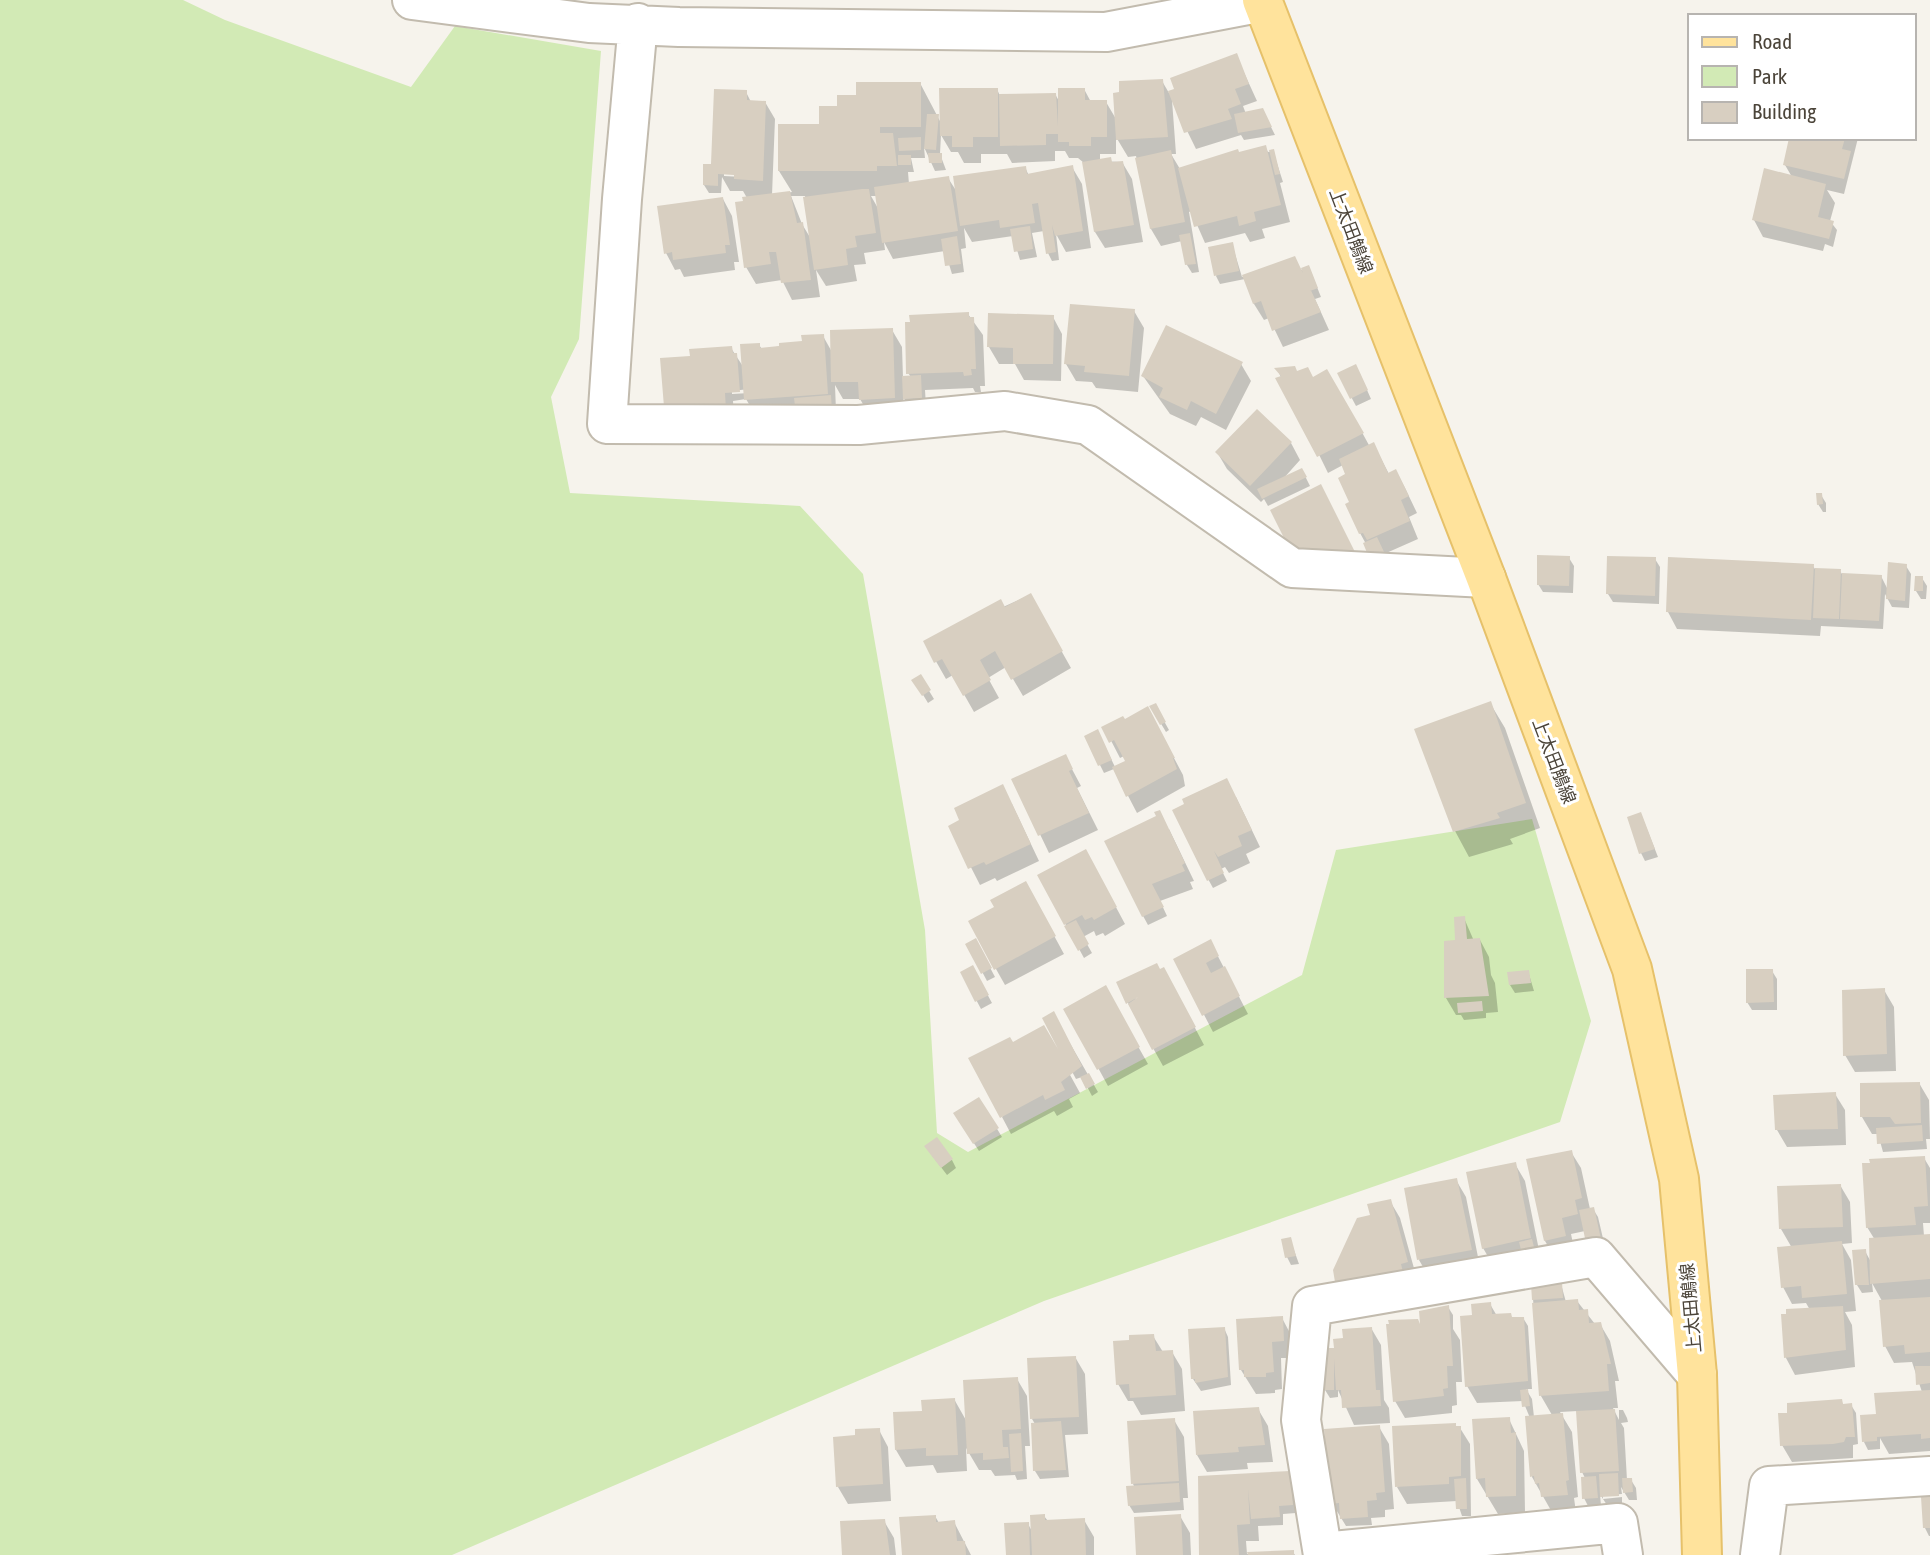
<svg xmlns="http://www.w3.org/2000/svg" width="1930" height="1555" viewBox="0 0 1930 1555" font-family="'Asap Condensed','Noto Sans JP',sans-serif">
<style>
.green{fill:#d2eab5}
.shadow{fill:#0003;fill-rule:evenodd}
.building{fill:#d8cfc1}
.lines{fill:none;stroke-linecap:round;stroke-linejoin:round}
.minor-casing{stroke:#c2bbae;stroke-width:42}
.major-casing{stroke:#e6c16a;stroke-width:42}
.minor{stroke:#fff;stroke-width:38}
.major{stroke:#ffe39c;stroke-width:38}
.labels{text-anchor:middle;stroke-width:6;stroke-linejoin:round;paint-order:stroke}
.street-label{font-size:18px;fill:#4b4439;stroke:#fff}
</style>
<rect width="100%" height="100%" fill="#f6f3ec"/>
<!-- green -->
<path class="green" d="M0,0H183L225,20L411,87L455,26L601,51L579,339L551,397L570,493L800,506L863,574L925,930L937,1133L968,1152L1302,975L1336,850L1532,819L1591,1021L1560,1122L1044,1301L452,1555H0Z"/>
<!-- shadow -->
<path class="shadow" d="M1236,55L1257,101L1243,106L1246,114L1267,119L1275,135L1244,140L1241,135L1196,149L1172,100L1176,154H1171L1180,169L1265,147L1268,152L1273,151L1283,182L1280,183L1290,222L1262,229L1265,238L1250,242L1245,233L1205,243L1191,211L1189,212L1199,272L1192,273L1187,265L1182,241L1161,246L1151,229L1136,156L1128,157L1116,137V154H1100V161L1122,162L1132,179L1143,242L1105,248L1095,232L1084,163L1078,158H1069L1065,151H1055V161L1012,163L1007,154H981V163H964L958,152H951L941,135L940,154L946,170L935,171L924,147L925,158H911L914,172H908L909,184L948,178L957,192L1025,167L1029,176L1072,167L1082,184L1091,248L1066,252L1056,234L1059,260L1052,261L1048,253L1044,231L1032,233L1037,257L1020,260L1013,236L972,242L964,228L966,248L961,249L964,272L952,274L945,251L893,259L884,242L885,250L864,253L866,264L854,265L857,281L826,286L816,270L820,297L792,300L782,280L756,284L746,267L745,202L747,198L743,191H730L722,177L721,193H709L704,185L746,92L751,102H765L775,119L772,195L792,192L779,171L839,107L855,96L920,83L941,123L997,89L1000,96L1055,94L1059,101L1084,89L1091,102H1106L1116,119L1162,81L1169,93ZM724,173L743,174V177L724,176ZM791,196H805L811,239L802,224ZM871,196H877L879,210Z
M1791,138H1858L1844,194L1827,190L1835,203L1830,221L1837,230L1833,247L1825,244L1823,251L1763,237L1754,220L1792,177L1785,165Z
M723,199L732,216L739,262H734L735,270L684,277L680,269L675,270L666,253Z
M1232,244L1242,277L1294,258L1301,270L1309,267L1321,297L1315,299L1329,330L1283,347L1269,318L1264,320L1254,304L1245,279L1220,284L1216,276Z
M1134,311L1144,328L1138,392L1096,388L1092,382L1076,381L1066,364Z
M968,314L983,335L985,386H980L981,392H975L973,388L925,390L926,406L909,407L903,396L904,415L870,416L860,399H843L835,385L836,411L756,416L746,399L733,401L735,427L692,357L731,348L744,368L759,345L762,349L803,343L823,336L832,352L892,330L902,347L903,378L911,377L908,373ZM749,389V393L732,394V391Z
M1053,317L1062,334L1061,381L1024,380L1015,364H999L989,347Z
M1241,364L1251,381L1226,430L1201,417L1196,426L1170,414L1143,376Z
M1277,369L1313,379L1346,403L1370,447L1374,445L1389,474L1396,471L1405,488L1417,513L1409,517L1418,539L1384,554L1366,544L1360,533L1343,465L1328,473Z
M1339,374H1360L1371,399L1356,406Z
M1291,443L1300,460L1283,479L1302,470L1310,486L1268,506L1264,499L1261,502L1227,469L1217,452Z
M1821,495L1826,503V512H1823L1818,504Z
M1569,558L1574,566L1573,593L1543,592L1538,584Z
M1655,559L1660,567L1659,604L1613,602L1608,594Z
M1813,566L1815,569L1840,571L1842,574L1881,576L1888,590L1906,566L1911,574L1909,608L1892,607L1885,594L1883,629L1821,626L1820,636L1677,629L1668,612Z
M1922,578L1927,586L1926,599H1921L1916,591Z
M1030,595L1071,668L1023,696L1006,667L988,678L999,698L974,712L953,675L946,679L925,642Z
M920,676L934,699L928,703L914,680Z
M1490,703L1505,728L1540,828L1510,839L1513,844L1469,857L1455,831Z
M1155,705L1169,730L1166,732L1151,707Z
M1157,726L1183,775L1185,786L1137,813L1114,769L1104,773L1100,765L1102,740L1115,767L1127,761L1124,756L1120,758L1104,727Z
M1065,756L1081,786L1077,788L1098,830L1049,853L1014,780Z
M1236,797L1260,847L1246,854L1250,863L1229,873L1225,867L1221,869L1227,881L1213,888L1197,859L1187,805Z
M1012,804L1039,861L997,881L995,878L980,885L950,826Z
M1641,814L1658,857L1645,861L1641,853Z
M1169,829L1194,881L1190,882L1193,889L1160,901L1167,916L1148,925L1131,894Z
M1095,868L1125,924L1105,936L1103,933L1096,936L1094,931L1083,937L1092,953L1084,958L1039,876Z
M1026,884L1064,954L1005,985L996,969L997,908Z
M1464,918L1474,941L1480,940L1489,957L1491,975L1495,983L1498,1012L1486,1013V1018L1464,1020L1461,1015H1456L1446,998V942H1457Z
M976,941L995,977L987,981L968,945Z
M1210,941L1248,1014L1213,1032L1175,959Z
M973,968L992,1003L981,1009L962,973Z
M1528,971L1534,991L1515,993L1510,985Z
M1772,971L1777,979V1010H1752L1747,1002Z
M1125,978L1137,1001L1173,986L1204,1045L1163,1066L1128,1003Z
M1105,988L1148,1064L1108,1086L1066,1009Z
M1884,990L1894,1007L1896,1071L1855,1072L1845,1055Z
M1053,1014L1098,1092L1092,1096L1082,1077L1076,1079L1044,1019Z
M1053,1044L1080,1093L1069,1099L1073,1107L1057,1116L1054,1111L1011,1134L1002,1117Z
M1919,1083L1929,1100L1930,1139H1926L1927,1149L1883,1152L1878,1134H1872L1862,1117Z
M1835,1094L1845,1110L1846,1145L1787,1147L1777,1130Z
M979,1099L1002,1137L979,1151L955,1114Z
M1571,1152L1581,1168L1590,1209H1593L1598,1217L1605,1247L1585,1231L1571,1234L1575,1253L1555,1258L1545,1241L1528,1160Z
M931,1154L952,1160L956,1168L947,1175Z
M1924,1158L1930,1168V1223H1923L1924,1236L1930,1237V1451L1889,1454L1880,1438V1449L1868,1450L1864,1442L1874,1416L1922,1392L1912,1362L1894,1363L1885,1346L1882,1301L1872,1283L1873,1292L1862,1293L1857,1285L1865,1251L1871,1262L1875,1240L1867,1227Z
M1515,1164L1525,1181L1540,1255L1493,1265L1483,1248Z
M1456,1180L1466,1197L1480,1267L1429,1277L1419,1260Z
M1840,1185L1850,1202L1852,1243L1842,1244L1851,1260L1856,1311L1845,1312L1852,1325L1855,1367L1795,1375L1786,1358L1783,1315L1810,1310L1806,1303L1792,1304L1783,1287L1792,1248L1781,1229Z
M1390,1201L1400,1218L1417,1279L1412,1293L1372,1217Z
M1290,1239L1299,1264L1291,1265L1287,1257Z
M1561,1284L1566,1302L1577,1301L1595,1324H1600L1610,1341L1619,1381H1615L1618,1408H1613L1619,1420V1410H1623L1627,1418L1628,1422L1621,1423L1624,1428L1627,1480H1631L1636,1488L1637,1500H1629L1621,1487L1622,1494L1603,1495V1499L1600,1494L1601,1506H1588L1584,1498L1585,1478L1582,1472L1578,1411L1560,1412L1572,1432L1578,1497L1574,1498L1576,1512L1553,1514L1532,1477L1530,1418L1523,1401L1477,1403L1467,1386L1473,1317L1490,1304L1497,1316L1523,1318L1528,1326L1532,1389H1526L1532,1399L1534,1417L1552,1415L1541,1396L1533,1299Z
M1448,1307L1453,1315V1329L1460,1340L1462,1382H1456L1457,1405L1452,1406V1413L1405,1418L1395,1401L1423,1329Z
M1282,1318L1291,1335L1293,1358H1281L1282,1389L1275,1390V1393L1256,1394L1241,1370Z
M1224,1328L1228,1337L1231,1385L1201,1391L1193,1379Z
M1371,1328L1381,1345L1384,1400L1389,1408L1390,1423L1354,1425L1338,1390V1397L1330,1398L1325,1390L1324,1349L1336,1356L1345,1340Z
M1153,1336L1163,1352H1172L1182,1369L1185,1411L1141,1415L1133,1401H1128L1118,1384Z
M1075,1357L1085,1374L1088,1434L1065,1435L1069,1477L1040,1479L1035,1471V1424L1032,1419Z
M1017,1379L1027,1396L1030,1446H1025L1027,1479L1017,1480L1015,1475L995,1476L991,1470H979L966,1448L967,1471L937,1473L933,1465L906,1467L896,1450L924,1412L954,1399L967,1422Z
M1841,1401L1844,1406L1851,1405L1856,1413L1858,1444L1853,1445V1458L1792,1462L1782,1445Z
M1258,1409L1268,1426L1273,1462L1247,1463L1248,1469L1207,1472L1197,1455Z
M1509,1419L1524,1451L1525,1512L1498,1514L1477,1479Z
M1174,1420L1184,1437L1188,1498H1183L1184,1510L1134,1513L1129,1505L1135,1488L1133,1484Z
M1379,1427L1389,1444L1394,1509L1385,1510V1517L1371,1518L1372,1525L1346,1526L1332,1503Z
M1457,1428H1460L1470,1444L1471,1516H1462L1457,1501L1407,1504L1397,1487Z
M879,1430L888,1447L891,1501L848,1504L838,1487L856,1437Z
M1289,1473L1294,1481L1296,1513L1283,1514V1525L1258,1526L1259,1541H1246L1247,1554L1293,1552L1295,1555H1201L1200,1478Z
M1622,1497V1504L1607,1505L1603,1499Z
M1930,1498V1536H1929L1925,1528Z
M935,1516L939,1523L954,1522L971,1555H904Z
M1044,1516L1048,1521L1084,1520L1094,1537V1555H1007L1028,1524L1033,1533Z
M1180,1516L1190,1533L1191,1555H1138Z
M884,1521L894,1538L896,1555H844Z"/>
<!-- building -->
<path class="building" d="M1237,53L1249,84L1235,89L1241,104L1228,109L1232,119L1184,133L1168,91L1174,89L1170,78Z
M1163,79L1168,137L1116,140L1113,93L1119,92V81Z
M856,82H921V127H880V133H893L897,166H877V171H778V124H819V106H837V95H856Z
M939,88H998V137H973V147H952V136H940Z
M1058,88H1085V100H1107V137H1091V146H1069V142H1058V134H1046V145L1000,146L999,94L1056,93L1058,126Z
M714,89L747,90V100L766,101L763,181L734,179V175L718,174V186L703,185V164H711Z
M1263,108L1272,127L1238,133L1234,114Z
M927,114H939L936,150L924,149Z
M921,137V150L899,151L898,138Z
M1789,138H1845L1842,149L1851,151L1844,179L1783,165Z
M1266,145L1281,205L1254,212L1256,221L1239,226L1237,216L1194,227L1178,168L1238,149L1239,152Z
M1274,149L1280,174L1275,175L1269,150Z
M1171,150L1185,222L1150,229L1135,158Z
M928,153H942V163H929Z
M898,155H911V165H898Z
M1111,157L1112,162L1123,161L1134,225L1094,232L1082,162Z
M1073,165L1083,231L1055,236L1052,225L1056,252L1046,254L1038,203L1032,204L1035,223L1000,228L999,220L960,226L953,176L1026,166L1027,174Z
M1764,168L1826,184L1818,217L1834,221L1829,239L1752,220Z
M949,176L958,231L882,243L874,187Z
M862,189H869L876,233L855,236L857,247L846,249L848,265L814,270L803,197Z
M790,191L797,223L803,222L811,280L781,283L776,252H769L771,264L744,268L735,202L743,201L742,197Z
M723,197L730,245H725L726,253L673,260L672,252L664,254L657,206Z
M1030,226L1033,249L1014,252L1010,229Z
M1190,233L1196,264L1185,265L1179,235Z
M957,236L961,264L945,266L941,239Z
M1233,242L1239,271L1214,276L1208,247Z
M1295,256L1321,312L1272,331L1261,301L1253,304L1242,275Z
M1309,265L1318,288L1310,291L1301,268Z
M1070,304L1135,309L1129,376L1084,372L1085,366L1064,364Z
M969,312V317H974L976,369H971L972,375L964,376L963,372L906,374L905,322H910L909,315Z
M988,313L1054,315L1053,364H1013V348L987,347Z
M1166,325L1243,362L1216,414L1191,401L1187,410L1159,397L1163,388L1141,376Z
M893,328L895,398L859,400L858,382H831L830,330Z
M824,334L828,394L744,400L740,344L760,343V348L779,346V343L802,341L801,335Z
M732,346L733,353H737L740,392L725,393L726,410L665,419L660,358L690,356L689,349Z
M1356,364L1368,390L1350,399L1337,373Z
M1295,366L1297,371L1308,367L1313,377L1327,369L1364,433L1317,457L1275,378L1281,376L1274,368Z
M921,375L922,398L903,399L902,376Z
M831,395L832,412L796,414L794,398Z
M1257,409L1292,442L1250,486L1215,452Z
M1374,442L1388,473L1396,469L1409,496L1401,500L1410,521L1367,540L1363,533L1359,534L1345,504L1349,502L1338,478L1345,474L1339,459Z
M1302,468L1307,477L1262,499L1257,489Z
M1321,484L1355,552L1305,564L1296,547L1290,550L1270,510Z
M1816,493H1822L1823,504L1817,505Z
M1377,537L1385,554L1370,560L1363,543Z
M1537,555L1570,556L1569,586L1537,585Z
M1607,556L1656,557L1655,596L1606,594Z
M1668,557L1814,564L1811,620L1666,612Z
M1888,562L1907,564L1905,601L1886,599Z
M1815,568L1841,569L1839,619L1813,618Z
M1842,573L1882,575L1879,621L1840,619Z
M1915,576H1923V591H1914Z
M1031,593L1063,651L1011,680L995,651L980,660L991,680L963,696L942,659L934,663L923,641L1001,599L1005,607Z
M921,674L931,690L922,696L911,680Z
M1491,701L1526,803L1497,813L1500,818L1453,832L1414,729Z
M1156,703L1166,722L1160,725L1149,706Z
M1148,706L1175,758H1173L1177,769L1126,797L1112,767L1125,761L1114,740L1109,743L1101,727L1123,716L1125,719Z
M1098,729L1112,760L1098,766L1084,736Z
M1066,754L1073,769L1069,771L1089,813L1038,836L1011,779Z
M1227,778L1252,830L1238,836L1242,846L1218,857L1214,851L1224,873L1207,881L1172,810L1184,804L1182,799Z
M1003,784L1031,844L986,865L984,862L968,869L948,826L959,820L954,808Z
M1160,810L1185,863L1182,865L1185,871L1152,884L1164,907L1142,917L1104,841L1156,816L1154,812Z
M1641,812L1655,849L1639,854L1627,817Z
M1086,849L1117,907L1094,920L1092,917L1085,920L1082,915L1064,925L1037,875Z
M1026,881L1056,936L994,970L968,921L994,907L990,900Z
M1465,916L1467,939L1480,938L1489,996L1444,998V941L1455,940L1454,917Z
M1076,920L1089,944L1078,951L1064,926Z
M976,938L992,968L981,974L965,944Z
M1211,939L1219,956L1206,963L1211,973L1225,966L1240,996L1202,1016L1173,959Z
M1157,963L1160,969L1164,967L1196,1027L1152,1050L1128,1004L1138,997L1126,1004L1116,982Z
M973,965L989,995L975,1002L960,972Z
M1746,969H1773L1774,1002L1746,1003Z
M1529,970L1531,983L1509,985L1507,972Z
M1106,985L1140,1047L1097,1070L1063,1009Z
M1885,988L1887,1054L1843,1056L1842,990Z
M1482,1001L1483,1011L1458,1013L1457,1003Z
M1054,1011L1082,1066L1061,1082L1065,1090L1045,1100L1043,1095L1000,1118L968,1058L1010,1037L1013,1042L1044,1025L1058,1049L1042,1018Z
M1089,1073L1095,1084L1086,1089L1080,1077Z
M1920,1082L1921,1123L1895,1124L1890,1117H1860V1083Z
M1836,1092L1838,1129L1775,1130L1773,1095Z
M979,1097L999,1128L973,1144L953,1113Z
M1922,1125L1923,1141L1877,1144L1876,1128Z
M937,1137L953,1159L941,1168L924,1146Z
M1572,1150L1582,1198L1575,1200L1578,1214L1562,1218L1566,1236L1544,1241L1526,1159Z
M1925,1156L1928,1206L1914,1207L1916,1225L1866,1228L1862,1163H1870L1869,1159Z
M1516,1162L1531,1238L1482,1249L1466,1172Z
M1457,1178L1472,1250L1417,1260L1404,1188Z
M1841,1184L1843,1227L1779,1229L1777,1186Z
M1391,1199L1408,1262L1401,1264L1404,1276L1336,1288L1333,1270L1357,1218L1370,1215L1367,1204Z
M1594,1207L1601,1239L1586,1243L1579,1210Z
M1930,1234V1279L1870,1284L1869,1238Z
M1291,1237L1296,1256L1285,1258L1281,1239Z
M1532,1239L1536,1255L1523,1258L1519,1242Z
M1842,1241L1847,1294L1802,1298L1801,1286L1781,1288L1777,1247Z
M1866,1249L1869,1285H1855L1852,1250Z
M1562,1282L1563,1298L1532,1300L1531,1284Z
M1930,1297V1352L1905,1354L1904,1345L1883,1347L1879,1300Z
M1578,1299L1579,1310L1588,1309L1589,1323L1601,1322L1611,1364H1607L1609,1391L1539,1396L1532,1303Z
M1491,1302L1492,1314L1511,1313L1512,1317H1524L1528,1381L1465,1387L1460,1316L1472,1315L1471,1304Z
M1449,1305L1453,1366H1447L1448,1388L1443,1389L1444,1396L1393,1402L1386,1324H1389L1388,1320L1418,1319L1420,1324L1419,1311Z
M1843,1306L1846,1350L1784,1358L1781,1314H1786V1309Z
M1283,1316L1284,1341L1272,1342L1274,1372L1266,1373V1377H1244V1370H1239L1236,1319Z
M1225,1327L1228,1377L1195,1383V1379H1191L1188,1329Z
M1372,1327L1376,1390H1380L1381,1406L1342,1408L1341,1390H1336L1334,1359V1390H1324L1323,1348H1334L1333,1339L1343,1338L1342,1329Z
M1154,1334L1156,1351L1173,1350L1176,1395L1130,1398L1129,1384L1116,1385L1113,1341L1129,1340V1335Z
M1076,1356L1079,1417L1030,1419L1027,1358Z
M1915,1366H1930V1383L1916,1385Z
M1018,1377L1021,1429L1002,1430L1003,1447H1008L1009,1458L983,1460V1453L967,1454L963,1380Z
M1528,1389L1530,1406L1522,1407L1520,1390Z
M1930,1390V1438L1921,1439V1434L1877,1437V1441L1862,1442L1860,1415L1876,1414L1874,1393Z
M955,1398L958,1455L926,1456V1448L895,1450L893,1412L922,1411L921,1400Z
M1842,1399L1843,1404L1852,1403L1855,1437H1846L1844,1442L1833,1444L1780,1446L1778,1413H1787V1403Z
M1259,1407L1265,1445L1238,1447L1239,1452L1196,1455L1193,1411Z
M1615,1409L1619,1471L1580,1473L1576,1411Z
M1563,1413L1569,1480L1566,1481L1568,1495L1541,1497L1539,1483L1535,1484L1534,1476L1530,1477L1525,1416Z
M1510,1417L1511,1433L1516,1432V1496L1486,1497L1485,1478L1476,1479L1472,1419Z
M1175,1418L1179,1481L1131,1484L1127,1421Z
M1061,1421L1066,1470L1033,1471L1031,1423Z
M1456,1423V1426H1461V1476L1449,1477V1484L1395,1487L1392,1426Z
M1380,1425L1385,1492L1376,1493L1377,1500L1367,1501L1368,1517L1340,1519L1339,1503L1330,1504L1324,1429Z
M880,1428L883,1484L836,1487L833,1437L855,1435V1429Z
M1021,1433L1023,1471L1011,1472L1009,1434Z
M1290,1471L1293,1505L1279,1506L1280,1517L1251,1519L1248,1489L1250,1524L1237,1525L1239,1555H1199L1198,1476Z
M1618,1473L1619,1496L1600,1497L1599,1474Z
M1596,1476L1598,1498L1582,1499L1581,1477Z
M1466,1478L1467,1509H1456L1454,1479Z
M1622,1478H1632L1633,1492L1623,1493Z
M1179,1483L1180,1502L1128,1506L1126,1486Z
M1930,1496V1528H1923L1921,1497Z
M1045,1514V1520L1085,1518L1086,1555H1032L1030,1515Z
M1181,1514L1183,1555H1136L1134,1517Z
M936,1515V1522L955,1520L957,1541H965L966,1555H902L899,1517Z
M885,1519L890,1555H842L840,1521Z
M1029,1522L1030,1555H1006L1004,1523Z
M1294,1550V1555H1248L1247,1552Z"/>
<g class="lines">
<defs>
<path id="minor" d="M412,0L589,23L679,27L1106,32L1263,2
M638,23L622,199L607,424L859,425L1005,411L1088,425L1292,568L1486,578
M1323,1552L1618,1523L1623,1555
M1323,1555L1301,1420L1312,1306L1596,1257L1697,1375
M1760,1555L1769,1486L1930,1476"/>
<path id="major" d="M1262,0L1486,578L1632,969L1679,1179L1697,1375L1702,1555"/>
</defs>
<!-- minor casing -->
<use href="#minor" class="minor-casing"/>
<!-- major casing -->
<use href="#major" class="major-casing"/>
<!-- minor -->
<use href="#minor" class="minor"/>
<!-- major -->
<use href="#major" class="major"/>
</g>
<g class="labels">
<!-- street labels -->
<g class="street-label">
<text transform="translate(1351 231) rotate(69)" y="6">上太田鵤線</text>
<text transform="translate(1554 761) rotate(69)" y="6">上太田鵤線</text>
<text transform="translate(1691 1308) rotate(-95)" y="6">上太田鵤線</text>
</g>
</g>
<!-- legend -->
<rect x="1688" y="14" width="228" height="126" fill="#ffffff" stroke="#b7b4b0" stroke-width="2"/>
<rect x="1702" y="37" width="35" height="10" fill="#ffe39c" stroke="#b7b4b0" stroke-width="2"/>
<text x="1752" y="49" font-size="21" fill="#4b4439">Road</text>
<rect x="1702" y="66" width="35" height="21" fill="#d2eab5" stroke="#b7b4b0" stroke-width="2"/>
<text x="1752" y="84" font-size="21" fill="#4b4439">Park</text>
<rect x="1702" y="102" width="35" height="21" fill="#d8cfc1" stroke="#b7b4b0" stroke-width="2"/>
<text x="1752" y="119" font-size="21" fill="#4b4439">Building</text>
</svg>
